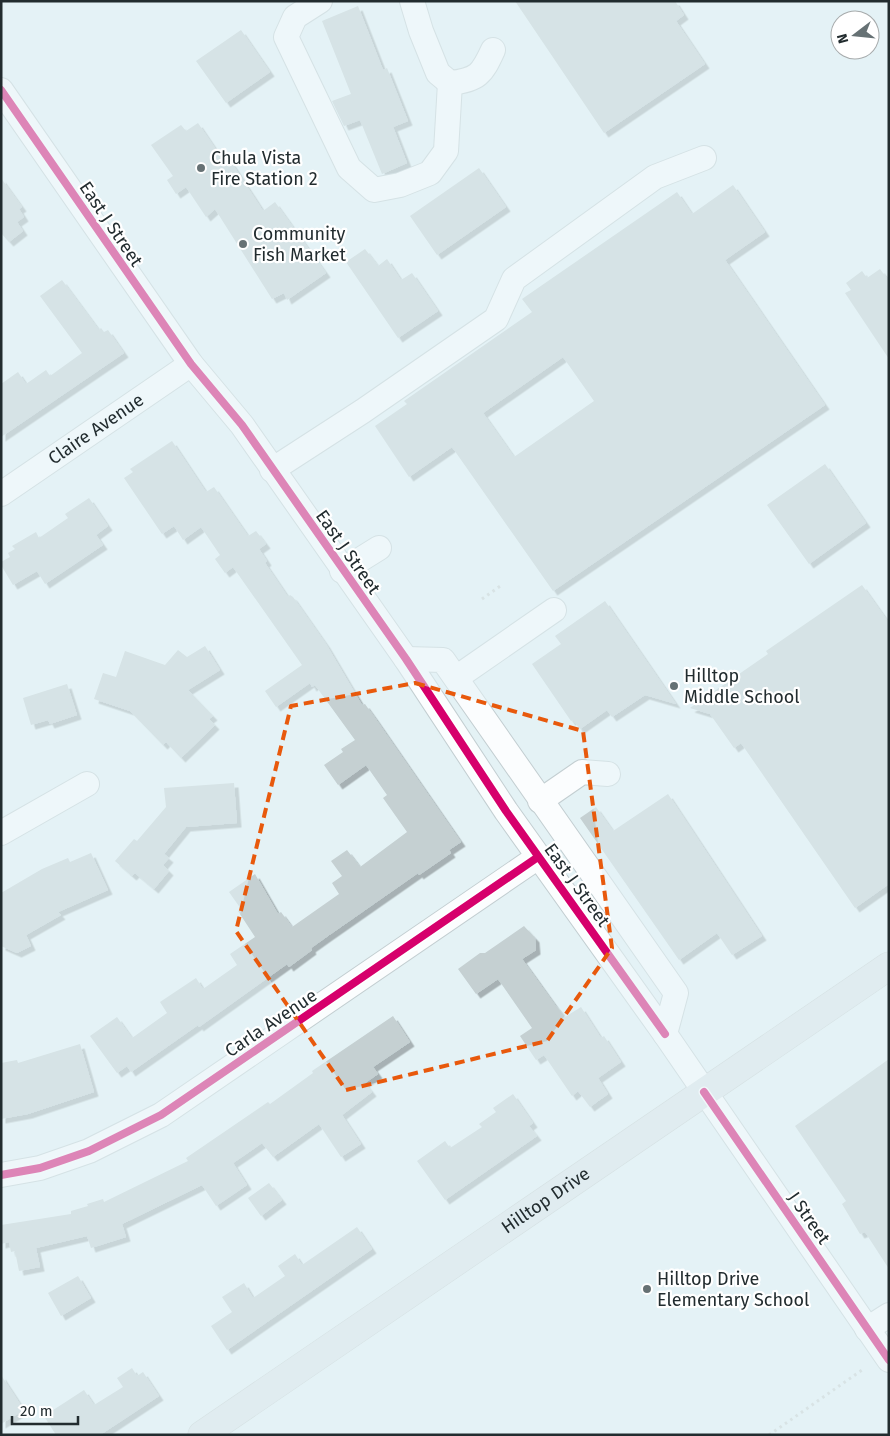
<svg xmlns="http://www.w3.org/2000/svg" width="890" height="1436" viewBox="0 0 890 1436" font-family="'Fira Sans',sans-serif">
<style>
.building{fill:#c5d0d2;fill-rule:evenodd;filter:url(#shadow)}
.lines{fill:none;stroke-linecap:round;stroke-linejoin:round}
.minor-casing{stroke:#c3ced1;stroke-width:26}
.major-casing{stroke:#c5cccd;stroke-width:29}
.path{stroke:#cad0d0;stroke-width:3;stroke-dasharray:2.5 4;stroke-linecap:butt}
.minor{stroke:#fbfdfe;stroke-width:24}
.major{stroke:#dbe4e8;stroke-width:28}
.cycleway-casing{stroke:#fff;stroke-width:11}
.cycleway{stroke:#d6006c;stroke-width:8}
.marked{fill:none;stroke:#e8590c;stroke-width:4;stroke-dasharray:10 6;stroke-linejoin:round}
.poi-dot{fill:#667174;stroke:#fff;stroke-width:2}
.labels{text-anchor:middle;stroke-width:4.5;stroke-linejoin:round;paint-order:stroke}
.poi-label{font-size:18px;fill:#222c2f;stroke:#fff;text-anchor:start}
.street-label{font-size:18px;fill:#222c2f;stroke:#fff}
</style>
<defs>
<filter id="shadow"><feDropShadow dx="4.5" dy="4.5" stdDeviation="0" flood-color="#0004"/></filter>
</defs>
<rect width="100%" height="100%" fill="#e4f2f5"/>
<!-- building -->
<path class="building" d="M515,1H675L684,15L676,21L705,64L604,133Z
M358,6L383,70L387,68L408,121L393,127L407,163L382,174L360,120L344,126L332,101L351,94L322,21Z
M241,30L270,72L226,103L196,61Z
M198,123L223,160L228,157L263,211L275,202L326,273L287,300L284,293L272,299L215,209L206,217L186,187L176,194L167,180L173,176L151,145L181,125L186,131Z
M479,168L506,207L437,255L410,216Z
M1,178L22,207L19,209L24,217L17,222L23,231L9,242L1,233Z
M733,185L765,232L725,260L825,405L553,591L452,447L409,477L375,426L407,404L404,401L532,312L522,299L677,192L692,214ZM563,357L594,401L514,457L483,413Z
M365,249L378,266L387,259L401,280L412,273L438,311L398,338L346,262Z
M880,269L889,281V359L845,293L851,290L846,283L862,271L867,278Z
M62,280L99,330L101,328L104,332L108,330L124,353L1,437V384L18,372L26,384L46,370L50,376L82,353L40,296Z
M172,441L206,492L214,487L248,536L256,531L266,544L259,549L267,561L265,563L288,597L290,595L293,597L326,644L362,705L365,704L375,718L461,842L449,850L451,853L419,875L418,873L398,887L325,938L311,948L312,950L289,967L287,964L199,1027L198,1025L131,1072L127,1066L117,1073L90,1036L117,1017L132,1038L167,1013L160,1002L196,978L203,989L237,965L230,954L255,937L238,911L241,909L229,892L255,874L278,914L281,912L292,927L339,894L332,883L342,876L331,861L347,850L360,867L407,832L383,798L387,795L366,765L338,785L324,765L343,752L341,749L355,740L315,685L312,687L310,683L276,707L265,691L302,665L233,567L225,573L215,559L220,555L201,527L183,540L174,526L162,534L124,478L133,472L130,469Z
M825,464L866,523L809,564L767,505Z
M89,498L108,526L96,535L103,545L45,584L37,571L13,585L1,565V562L10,557L8,553L15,549L12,546L36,532L39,538L68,518L65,514Z
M862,585L889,623V884L855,908L741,743L734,748L710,714L690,708L768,654L766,651Z
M605,601L676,704L645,695L612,717L607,710L580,729L573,720L571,721L532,664L561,644L555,636Z
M205,646L220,670L188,690L213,716L209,719L215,725L181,758L166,742L163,745L130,711L94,699L103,673L116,677L125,651L165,665L178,650L187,657Z
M67,684L77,715L50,724L48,720L31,725L23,698Z
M234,783L237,823L186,827L164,854L169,858L163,865L169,871L154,889L135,873L132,876L115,861L134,839L137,841L166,807L164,788Z
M668,794L762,936L732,955L717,933L679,960L580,818L596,807L613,831Z
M91,853L108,890L58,912L61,915L26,935L31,946L17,953L1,946V893L42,869L68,858L70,862Z
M524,926L535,938L536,950L522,959L555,1005L565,1017L581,1007L601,1038L604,1036L621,1062L598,1078L608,1094L590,1107L578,1091L572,1096L544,1055L536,1060L520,1036L532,1028L498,979L476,994L458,969L480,953H485Z
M393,1016L410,1042L373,1067L378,1074L365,1083L372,1092L342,1115L361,1144L341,1157L319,1124L273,1157L262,1143L233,1163L247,1185L216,1206L202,1185L122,1224L126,1237L91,1248L87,1236L36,1248L40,1267L19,1271L15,1251L11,1252L9,1242L1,1244V1225L71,1214V1211L88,1206L87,1204L103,1199L104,1202L188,1161L186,1158L268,1102L270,1104L313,1073L312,1071Z
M80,1044L94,1092L28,1114L1,1119V1063L17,1060L18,1063Z
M889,1059V1269L865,1232L860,1234L842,1204L846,1201L795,1126Z
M513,1094L533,1123L529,1126L537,1136L445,1200L417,1161L445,1141L450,1148L482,1127L479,1124L496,1112L493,1108Z
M269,1183L282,1200L261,1216L248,1198Z
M357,1227L372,1249L227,1350L211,1326L232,1312L222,1297L244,1283L253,1298L285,1276L278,1266L295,1254L302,1265Z
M78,1276L91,1298L61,1316L48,1293Z
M132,1368L137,1376L143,1372L159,1396L100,1435H56L44,1416L84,1390L94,1405L123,1387L117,1378Z
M1,1375L24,1410L1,1424Z"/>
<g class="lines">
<defs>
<g id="minor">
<path d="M320,1L295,17L286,37L349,168L374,190L400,185L430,173L446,151L450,83"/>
<path d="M412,1L421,31L438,73L450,83C478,80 482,74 493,50"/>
<path d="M1,90L191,364L242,425L406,659L506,811L665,1034L889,1360"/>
<path d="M272,470L363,411L496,319L514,279L655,177L704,158"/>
<path id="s1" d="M1,494L191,364"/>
<path d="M342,571L379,548"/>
<path d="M406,659L443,660L676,993L665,1034"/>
<path d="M456,678L554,610"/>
<path d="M540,801L582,772L608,774"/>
<path d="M1,833L87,784"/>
<path d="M1,1175L40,1168L89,1151L161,1115L538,857"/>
<path d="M867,1329L889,1315"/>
</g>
<g id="major">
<path id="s2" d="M202,1435L889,966"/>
</g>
</defs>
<!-- minor casing -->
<use href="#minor" class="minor-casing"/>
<!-- major casing -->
<use href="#major" class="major-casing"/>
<!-- path -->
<path class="path" d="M482,599L503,584
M769,1435L862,1370"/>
<!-- minor -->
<use href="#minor" class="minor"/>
<!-- major -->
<use href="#major" class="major"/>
<defs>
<path id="cycleway" d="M1,90L191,364L242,425L406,659L506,811L665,1034
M704,1092L889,1360
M1,1175L40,1168L89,1151L161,1115L538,857"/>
</defs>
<!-- cycleway casing -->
<use href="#cycleway" class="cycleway-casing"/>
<!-- cycleway -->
<use href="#cycleway" class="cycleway"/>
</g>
<!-- marked area -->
<path d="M0 0H890V1436H0ZM415,683L583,731L612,948L547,1041L346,1090L236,931L291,706Z" fill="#e4f2f5" fill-opacity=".55" fill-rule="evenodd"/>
<path class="marked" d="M415,683L583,731L612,948L547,1041L346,1090L236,931L291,706Z"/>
<!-- markers -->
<g class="poi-dot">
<circle cx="201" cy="168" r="5"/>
<circle cx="243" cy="244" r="5"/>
<circle cx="674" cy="686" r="5"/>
<circle cx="647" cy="1289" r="5"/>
</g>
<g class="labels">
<!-- poi labels -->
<g class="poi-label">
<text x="211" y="164">Chula Vista<tspan x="211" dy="21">Fire Station 2</tspan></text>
<text x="253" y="240">Community<tspan x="253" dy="21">Fish Market</tspan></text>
<text x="684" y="682">Hilltop<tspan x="684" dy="21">Middle School</tspan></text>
<text x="657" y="1285">Hilltop Drive<tspan x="657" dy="21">Elementary School</tspan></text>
</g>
<!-- street labels -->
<g class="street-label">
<text transform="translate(111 224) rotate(56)" y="6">East J Street</text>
<text dy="6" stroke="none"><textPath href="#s1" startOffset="115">Claire Avenue</textPath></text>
<text transform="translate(348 552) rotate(55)" y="6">East J Street</text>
<text transform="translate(577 885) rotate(54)" y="6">East J Street</text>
<text transform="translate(271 1023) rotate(-34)" y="6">Carla Avenue</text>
<text dy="6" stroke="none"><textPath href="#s2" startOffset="416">Hilltop Drive</textPath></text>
<text transform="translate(809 1218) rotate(55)" y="6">J Street</text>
</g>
</g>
<!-- border -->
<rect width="890" height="1436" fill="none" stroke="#222c2f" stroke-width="5"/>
<!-- north arrow -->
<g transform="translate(855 35) rotate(254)"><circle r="24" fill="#ffffff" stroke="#a7abac"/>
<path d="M0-4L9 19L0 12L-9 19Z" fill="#667174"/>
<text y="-8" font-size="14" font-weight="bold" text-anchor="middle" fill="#222c2f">N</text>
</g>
<!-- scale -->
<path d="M12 1416v8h66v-8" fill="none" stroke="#222c2f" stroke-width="2.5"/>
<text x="20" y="1416" font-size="15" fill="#222c2f" stroke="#ffffff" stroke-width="4" paint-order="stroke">20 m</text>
</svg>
